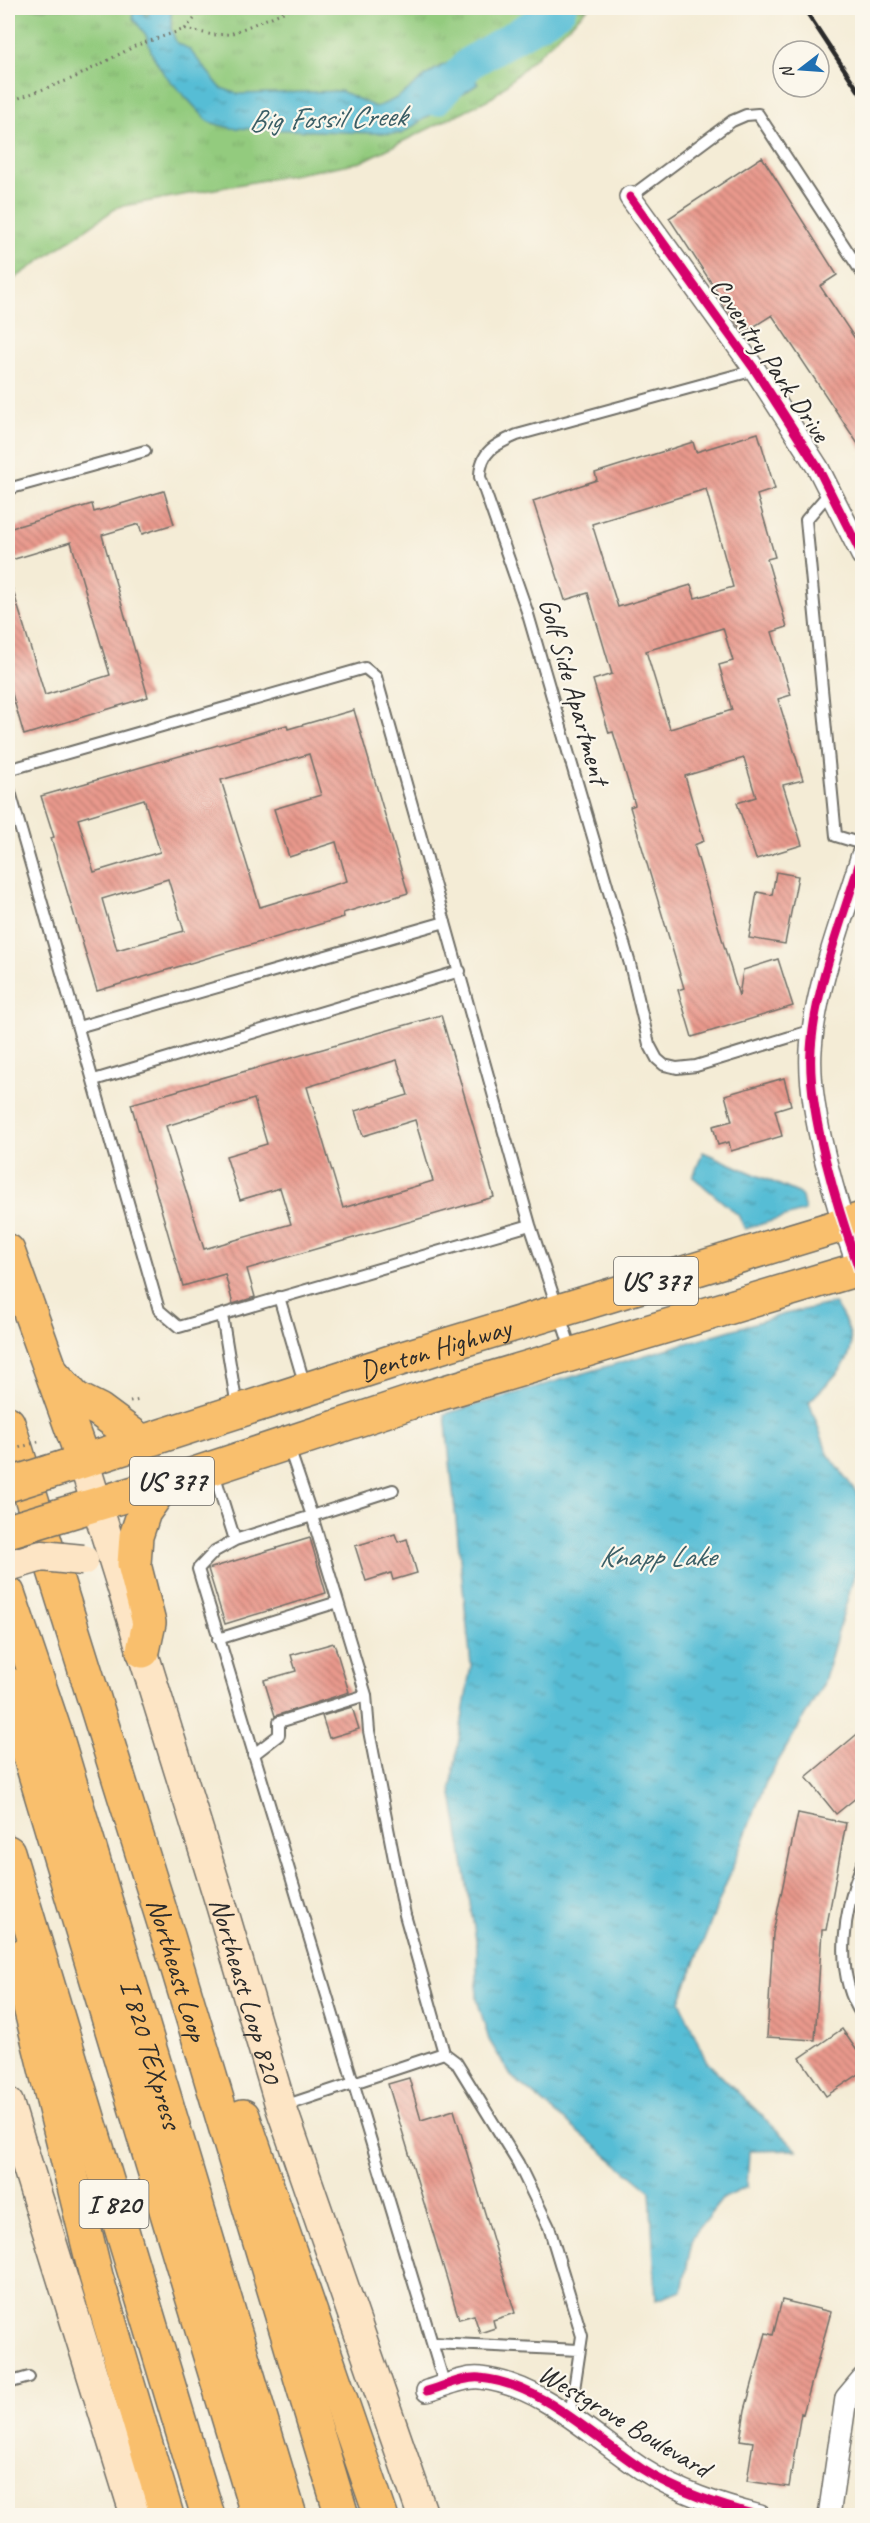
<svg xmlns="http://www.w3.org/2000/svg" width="870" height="2523" viewBox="0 0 870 2523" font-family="Caveat,sans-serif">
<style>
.grass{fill:url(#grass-tufts);stroke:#5f7b54;stroke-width:1.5}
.water{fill:url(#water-ripples);stroke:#417480;stroke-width:1.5}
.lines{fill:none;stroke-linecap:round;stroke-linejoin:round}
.river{stroke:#57bdd5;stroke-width:33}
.building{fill:url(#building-back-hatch);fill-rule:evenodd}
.service-casing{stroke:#716f67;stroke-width:14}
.minor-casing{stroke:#716f67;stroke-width:24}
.secondary-casing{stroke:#716f67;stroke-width:33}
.primary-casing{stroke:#716f67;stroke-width:36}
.motorway-casing{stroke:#716f67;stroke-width:36}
.path{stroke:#716f67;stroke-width:3;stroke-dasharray:1.5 4.5;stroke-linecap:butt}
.service{stroke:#fff;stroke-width:10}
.minor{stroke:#fff;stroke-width:21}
.secondary{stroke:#fde5c5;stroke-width:30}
.primary{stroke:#f9bf6d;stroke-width:33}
.motorway{stroke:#f9bf6d;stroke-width:33}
.rail{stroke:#2b2b2b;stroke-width:4.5}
.secondary-bridge-casing{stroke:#716f67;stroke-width:33;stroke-linecap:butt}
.primary-bridge-casing{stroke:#716f67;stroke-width:36;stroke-linecap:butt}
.path-bridge{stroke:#716f67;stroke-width:3;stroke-dasharray:1.5 4.5;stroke-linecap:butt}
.secondary-bridge{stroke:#fde5c5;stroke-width:30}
.primary-bridge{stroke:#f9bf6d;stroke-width:33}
.cycleway-casing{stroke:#fbf7ec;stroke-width:13}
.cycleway{stroke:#d6006c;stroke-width:9}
.labels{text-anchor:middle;stroke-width:4.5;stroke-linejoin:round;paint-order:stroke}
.shield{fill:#fbf7ec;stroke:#696865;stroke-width:1.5}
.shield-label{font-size:27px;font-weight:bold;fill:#2b2b2b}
.street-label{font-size:28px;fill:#2b2b2b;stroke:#fbf7ec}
.water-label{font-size:30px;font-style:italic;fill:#3a5e66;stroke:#fbf7ec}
</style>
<defs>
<pattern id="grass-tufts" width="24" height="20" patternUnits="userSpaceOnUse" patternTransform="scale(1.5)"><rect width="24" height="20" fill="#93cb7e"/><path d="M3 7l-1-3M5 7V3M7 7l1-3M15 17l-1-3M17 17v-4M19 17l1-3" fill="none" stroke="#7fae6d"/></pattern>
<pattern id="water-ripples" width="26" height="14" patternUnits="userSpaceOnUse" patternTransform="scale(1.5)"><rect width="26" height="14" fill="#57bdd5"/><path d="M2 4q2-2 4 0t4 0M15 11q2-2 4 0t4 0" fill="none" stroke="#489aad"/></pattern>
<pattern id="building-back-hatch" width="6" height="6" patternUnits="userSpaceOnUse" patternTransform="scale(1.5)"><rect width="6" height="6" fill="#e9998c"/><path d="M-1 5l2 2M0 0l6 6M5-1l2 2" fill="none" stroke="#bd7d73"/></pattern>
</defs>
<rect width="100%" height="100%" fill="#fbf7ec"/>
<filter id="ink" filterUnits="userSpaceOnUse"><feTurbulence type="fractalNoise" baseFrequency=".0167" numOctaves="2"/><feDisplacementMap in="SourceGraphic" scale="12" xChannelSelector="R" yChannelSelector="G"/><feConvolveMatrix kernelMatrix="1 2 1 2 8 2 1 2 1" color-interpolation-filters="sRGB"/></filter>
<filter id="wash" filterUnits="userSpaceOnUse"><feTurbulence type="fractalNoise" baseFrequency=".008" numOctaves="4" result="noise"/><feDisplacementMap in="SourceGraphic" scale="24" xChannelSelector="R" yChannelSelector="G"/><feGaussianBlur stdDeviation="1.35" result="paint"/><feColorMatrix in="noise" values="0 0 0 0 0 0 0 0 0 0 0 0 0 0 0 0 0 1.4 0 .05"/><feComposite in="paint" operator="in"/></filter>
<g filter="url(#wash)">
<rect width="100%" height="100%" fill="#f4ecd6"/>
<!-- grass -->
<path class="grass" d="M8,8H588L493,97L361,162L118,207L8,283Z"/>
<!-- water -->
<path class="water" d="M132,8H142L146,16L149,14V8H171V28L176,42L189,49L221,88L238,94L341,91L375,107C411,98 423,67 461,59L478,84L401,134L231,128L209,122L164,74L152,54L146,35L133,18Z
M703,1152L798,1193L802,1197L805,1211L745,1229L738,1215L693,1177Z
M834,1303C870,1353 843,1366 809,1402L828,1454L862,1500V1548L823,1685L766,1782L680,2001L706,2061L797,2150L749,2151L747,2187L723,2198L693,2236L682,2291L656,2300L650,2191L511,2076L489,2040L477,1999V1946L451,1788L471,1665L445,1414L785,1314Z"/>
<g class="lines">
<!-- river -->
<path class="river" d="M435,99L471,62L553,14L560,8"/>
</g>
<g id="blocks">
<!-- building -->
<path class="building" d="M762,157L837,275L820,286L862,349V450L772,315L744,333L669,218Z
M758,433L775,489L757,495L775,557L767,559L787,627L772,632L791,695L778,699L803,780L783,785L802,845L756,859L737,803L756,797L744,758L685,776L704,841L694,845L739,996L743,970L778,959L793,1006L692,1037L678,990L684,988L630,807L635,805L613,732L609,733L593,680L612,674L588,593L565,600L533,501L597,480L595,473L693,442L696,452ZM706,489L733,587L695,598L691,585L618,607L592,524ZM723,628L733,661L719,665L732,710L670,729L646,651Z
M164,491L174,524L142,534L139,524L102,535L148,697L24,735L8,680V585L11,584L45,695L110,675L71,542L8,561V529L92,504L94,512Z
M354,710L408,893L343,913L344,917L97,991L51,838L54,837L41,796L287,725L288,729ZM309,754L321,795L274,809L289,857L336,842L347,881L260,907L221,780ZM144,799L160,852L94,872L78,819ZM168,879L184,931L117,950L102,899Z
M776,872L798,876L785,944L749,938L757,892L772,895Z
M441,1015L494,1197L247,1269L255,1297L233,1304L225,1274L183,1286L131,1104ZM397,1060L408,1095L355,1111L363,1136L415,1120L433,1181L343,1208L307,1087ZM254,1099L267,1144L226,1156L240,1200L280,1188L291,1224L204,1249L166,1126Z
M784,1078L791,1105L775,1110L782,1136L731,1151L729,1142L718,1145L713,1126L732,1121L725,1095Z
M395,1534L398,1542L407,1539L417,1573L393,1580L391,1573L366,1581L355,1546Z
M310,1538L326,1593L225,1624L208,1569Z
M334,1643L349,1692L275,1716L264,1680L296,1671L291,1655Z
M352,1707L359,1729L329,1738L322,1716Z
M862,1730V1793L836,1814L806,1777Z
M798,1813L846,1823L826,1930H822L815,2040L767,2037L773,1933Z
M842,2029L862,2058V2072L826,2096L800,2058Z
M409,2078L421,2120L454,2110L515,2313L493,2320L495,2328L480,2333L474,2315L459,2319L388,2084Z
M782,2300L831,2312L803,2414L801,2413L789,2487L747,2481L753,2442L740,2440L745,2410L766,2333L773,2335Z"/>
</g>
</g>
<g filter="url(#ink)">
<use href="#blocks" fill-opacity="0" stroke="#716f67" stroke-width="1.5"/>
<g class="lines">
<defs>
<path id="service" d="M630,197L732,121L746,115L758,114L862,273
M755,370L517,435C496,444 480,451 480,477L527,611L630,964L649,1044L657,1059L664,1065L677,1068L696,1066L813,1030
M8,489L145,451
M830,492L806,520L836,836L862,844
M8,770L365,668L376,677L530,1225L572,1352
M8,785L159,1310L179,1327L530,1225
M78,1027L445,922
M94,1080L460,971
M279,1297L305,1386
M222,1315L237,1407
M214,1473L235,1540L215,1551L198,1569L445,2386
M235,1540L312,1516L289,1448
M338,1602L312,1516L393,1490
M218,1639L338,1602L366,1695L279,1722V1735L253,1755
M366,1695L369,1731L405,1915L444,2053
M862,1864C844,1909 833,1973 862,2015
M281,2107L444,2053L456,2062L518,2163L549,2227L582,2336L570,2416
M432,2343L579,2350
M8,2383L29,2377"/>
<path id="minor" d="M630,197L755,370L818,468L862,555
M859,1269C838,1210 807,1111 811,1050C815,986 844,916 862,855
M427,2391C442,2387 465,2376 480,2378C542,2384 593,2437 642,2469C678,2492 718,2505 760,2516
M829,2516L846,2398L862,2379"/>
<g id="secondary">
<path id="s1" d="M83,1460L220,1901L281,2107L423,2516"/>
<path d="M8,2103L136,2516"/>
</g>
<g id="primary">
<path id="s2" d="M49,1472L400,1359L862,1219"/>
<path d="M64,1514L164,1484L415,1401L862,1268"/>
<path d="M143,1651L149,1623L134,1564L136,1536L144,1512L164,1484"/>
</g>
<g id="motorway">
<path d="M8,1251L83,1460"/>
<path d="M54,1375L75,1398L99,1410L141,1441"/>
<path id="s3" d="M8,1423L168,1936L342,2516"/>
<path id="s4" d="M8,1593L55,1732L290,2516"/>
<path d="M8,1684L258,2516"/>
<path d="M8,1852L208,2516"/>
<path d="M25,1954L29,2003L96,2276L167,2516"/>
<path d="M243,2116L381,2516"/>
</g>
</defs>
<!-- service casing -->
<use href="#service" class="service-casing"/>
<!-- minor casing -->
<use href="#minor" class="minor-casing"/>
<!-- secondary casing -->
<use href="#secondary" class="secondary-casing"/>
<!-- primary casing -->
<use href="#primary" class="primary-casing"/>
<!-- motorway casing -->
<use href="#motorway" class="motorway-casing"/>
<!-- path -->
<path class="path" d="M185,29L213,35L230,34L293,8
M8,102L74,78L135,46L185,29L204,8
M130,1402L140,1400"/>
<!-- service -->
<use href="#service" class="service"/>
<!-- minor -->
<use href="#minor" class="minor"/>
<!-- secondary -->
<use href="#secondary" class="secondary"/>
<!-- primary -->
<use href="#primary" class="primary"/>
<!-- motorway -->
<use href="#motorway" class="motorway"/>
<!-- rail -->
<path class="rail" d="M804,8L862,96"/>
<defs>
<path id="secondary-bridge" d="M8,1566L42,1556L83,1560"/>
<path id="primary-bridge" d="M8,1485L49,1472
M8,1531L64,1514"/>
</defs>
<!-- secondary-bridge casing -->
<use href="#secondary-bridge" class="secondary-bridge-casing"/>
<!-- primary-bridge casing -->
<use href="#primary-bridge" class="primary-bridge-casing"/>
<!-- path-bridge -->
<path class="path-bridge" d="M8,1451L41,1441"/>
<!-- secondary-bridge -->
<use href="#secondary-bridge" class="secondary-bridge"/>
<!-- primary-bridge -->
<use href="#primary-bridge" class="primary-bridge"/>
<defs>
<path id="cycleway" d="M630,197L755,370L818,468L862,555
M859,1269C838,1210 807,1111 811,1050C815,986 844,916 862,855
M427,2391C442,2387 465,2376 480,2378C542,2384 593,2437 642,2469C678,2492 718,2505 760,2516"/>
</defs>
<!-- cycleway casing -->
<use href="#cycleway" class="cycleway-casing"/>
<!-- cycleway -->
<use href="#cycleway" class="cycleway"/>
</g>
</g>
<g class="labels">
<!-- shield labels -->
<g class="shield">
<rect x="614" y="1257" width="84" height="48" rx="4.5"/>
<rect x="130" y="1457" width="84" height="48" rx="4.5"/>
<rect x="79.5" y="2180" width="69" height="48" rx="4.5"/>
</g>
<g class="shield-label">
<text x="656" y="1290">US 377</text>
<text x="172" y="1490">US 377</text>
<text x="114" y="2213">I 820</text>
</g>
<!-- street labels -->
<g class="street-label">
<text transform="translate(771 359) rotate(56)" y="10">Coventry Park Drive</text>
<text transform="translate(575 691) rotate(74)" y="10">Golf Side Apartment</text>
<text dy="10" stroke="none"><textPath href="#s2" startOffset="405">Denton Highway</textPath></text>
<text dy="10" stroke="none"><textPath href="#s3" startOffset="572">Northeast Loop</textPath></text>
<text dy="10" stroke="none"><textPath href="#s1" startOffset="555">Northeast Loop 820</textPath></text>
<text dy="10" stroke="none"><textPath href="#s4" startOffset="483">I 820 TEXpress</textPath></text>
<text transform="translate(625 2420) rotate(31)" y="10">Westgrove Boulevard</text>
</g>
<!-- water labels -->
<g class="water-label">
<text transform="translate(327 118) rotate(-2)" y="10">Big Fossil Creek</text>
<text x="657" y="1566">Knapp Lake</text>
</g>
</g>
<!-- margin -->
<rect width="870" height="2523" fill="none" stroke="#fbf7ec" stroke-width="30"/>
<!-- north arrow -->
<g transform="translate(801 69) rotate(253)"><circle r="28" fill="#fbf7ec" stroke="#a8a59f" stroke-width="1.5"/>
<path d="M0-4.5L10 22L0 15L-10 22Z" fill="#1f6fb2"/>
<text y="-9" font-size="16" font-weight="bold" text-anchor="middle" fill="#2b2b2b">N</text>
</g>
</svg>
